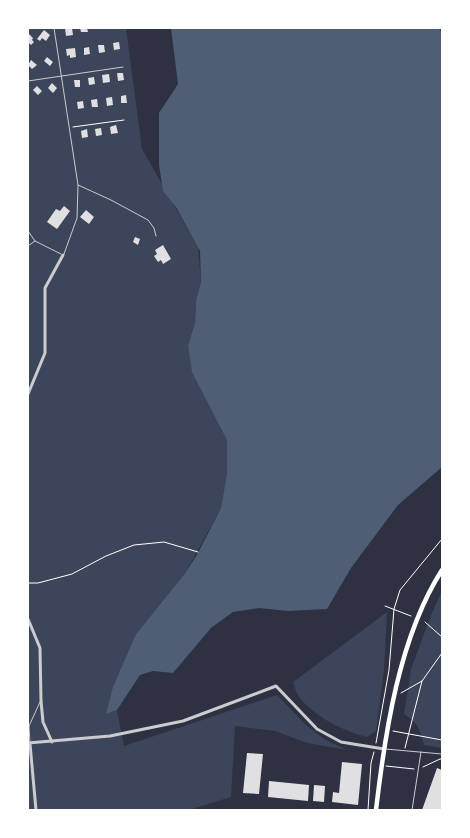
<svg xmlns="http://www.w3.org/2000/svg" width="470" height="838" viewBox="0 0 470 838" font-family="'Golos Text',sans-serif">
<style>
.green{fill:#3c4559}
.water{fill:#4f5d75}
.building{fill:#e0e0e3}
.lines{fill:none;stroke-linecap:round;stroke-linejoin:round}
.path{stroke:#fff;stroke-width:1}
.service{stroke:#caccd0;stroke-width:1}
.minor{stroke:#caccd0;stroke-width:3}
.secondary{stroke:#fff;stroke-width:4.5}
</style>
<rect width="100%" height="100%" fill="#2d3142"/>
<!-- green -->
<path class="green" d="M28,28H126L142,149L198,247L201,282L196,300L195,323L188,344L227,440V473L221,508L186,572L136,634L106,714L117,710L124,746L277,695L307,726L324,739L347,750L307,743L275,731L235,726L231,797L189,810H28Z
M442,591V748L424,745C420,729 418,723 404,714L411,669L431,615Z
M387,612L384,671L376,731L367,737C343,731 315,717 299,697C296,693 295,687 293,682Z"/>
<!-- water -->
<path class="water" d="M171,28H438L442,32V467L398,505L351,568L327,609L288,611L259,608L233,612L211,628L173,673L153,671L140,675L117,710L106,714L113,687L136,634L186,572L198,553L221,508L227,473V440L192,372L188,345L195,323L196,300L201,282L200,251L176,207L163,191L159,165V113L178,84Z"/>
<!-- building -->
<path class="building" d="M65,28H72L73,35L66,36Z
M80,28H87L88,32H81Z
M44,30L50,35L46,41L42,38L40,41L37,39Z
M28,33L33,38L32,40L34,42L31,45L28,42Z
M119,42L120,49L114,50L113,43Z
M98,45H104L105,52L99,53Z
M89,47L90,54L84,55V48Z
M75,48L76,57L70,58V55L67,56L66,49Z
M47,57L53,62L50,66L44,61Z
M31,60L37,65L32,69L28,65Z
M117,73H123L124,80L118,81Z
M109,74L110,82L103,83L102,75Z
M94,77L95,84L89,85L88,78Z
M74,80H80V87H75Z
M52,83L57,88L53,93L48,88Z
M37,86L42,91L38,95L33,90Z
M126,95L127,103H121V96Z
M112,97L113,105L107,106L106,98Z
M97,99L98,107H92L91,100Z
M83,101L84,108L78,109L77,102Z
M116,125L118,133L111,134L110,127Z
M101,128L102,135L96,136L95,129Z
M87,129L88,137L82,138L81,131Z
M64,206L70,211L57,229L47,222L56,209L60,211Z
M86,210L94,217L89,224L80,217Z
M135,237L140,239L138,245L133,242Z
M163,245L171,259L163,264L161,260L158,262L154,256L157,254L155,250Z
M247,753L263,754L259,794L243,793Z
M342,762L362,764L358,805L332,802L333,792L339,793Z
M437,768L442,770V810H422Z
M269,781L309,785L308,801L268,797Z
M314,785L325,786L324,802L313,801Z"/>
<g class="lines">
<!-- path -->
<path class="path" d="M73,127L124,120
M28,583H38L72,574L106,556L134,545L164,542L198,552
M385,606L411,616
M425,622L442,637
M401,693L422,681L442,653
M393,731L442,740
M376,743L389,670L394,609L400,590L442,539
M405,748L422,681
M386,766L414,769
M423,767L440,759H442
M368,810L371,763L374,752"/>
<!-- service -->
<path class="service" d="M54,28L78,185L111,200L148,220L154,228L156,236
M28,81L123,67
M28,231L35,241L61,254
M28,246L35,241
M64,254L77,218L78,185
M30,743L29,726L40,702
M385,749L442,754
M412,810L421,752"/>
<!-- minor -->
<path class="minor" d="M28,394L45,353V288L63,255
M28,619L40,648L41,701L43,722L52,742
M28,743L110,736L183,721L276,686L317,729L341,742L384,749
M30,744L36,810"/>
<!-- secondary -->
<path class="secondary" d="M376,810C385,733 399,637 442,570"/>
</g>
<!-- border -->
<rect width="470" height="838" fill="none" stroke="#ffffff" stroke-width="58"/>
</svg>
